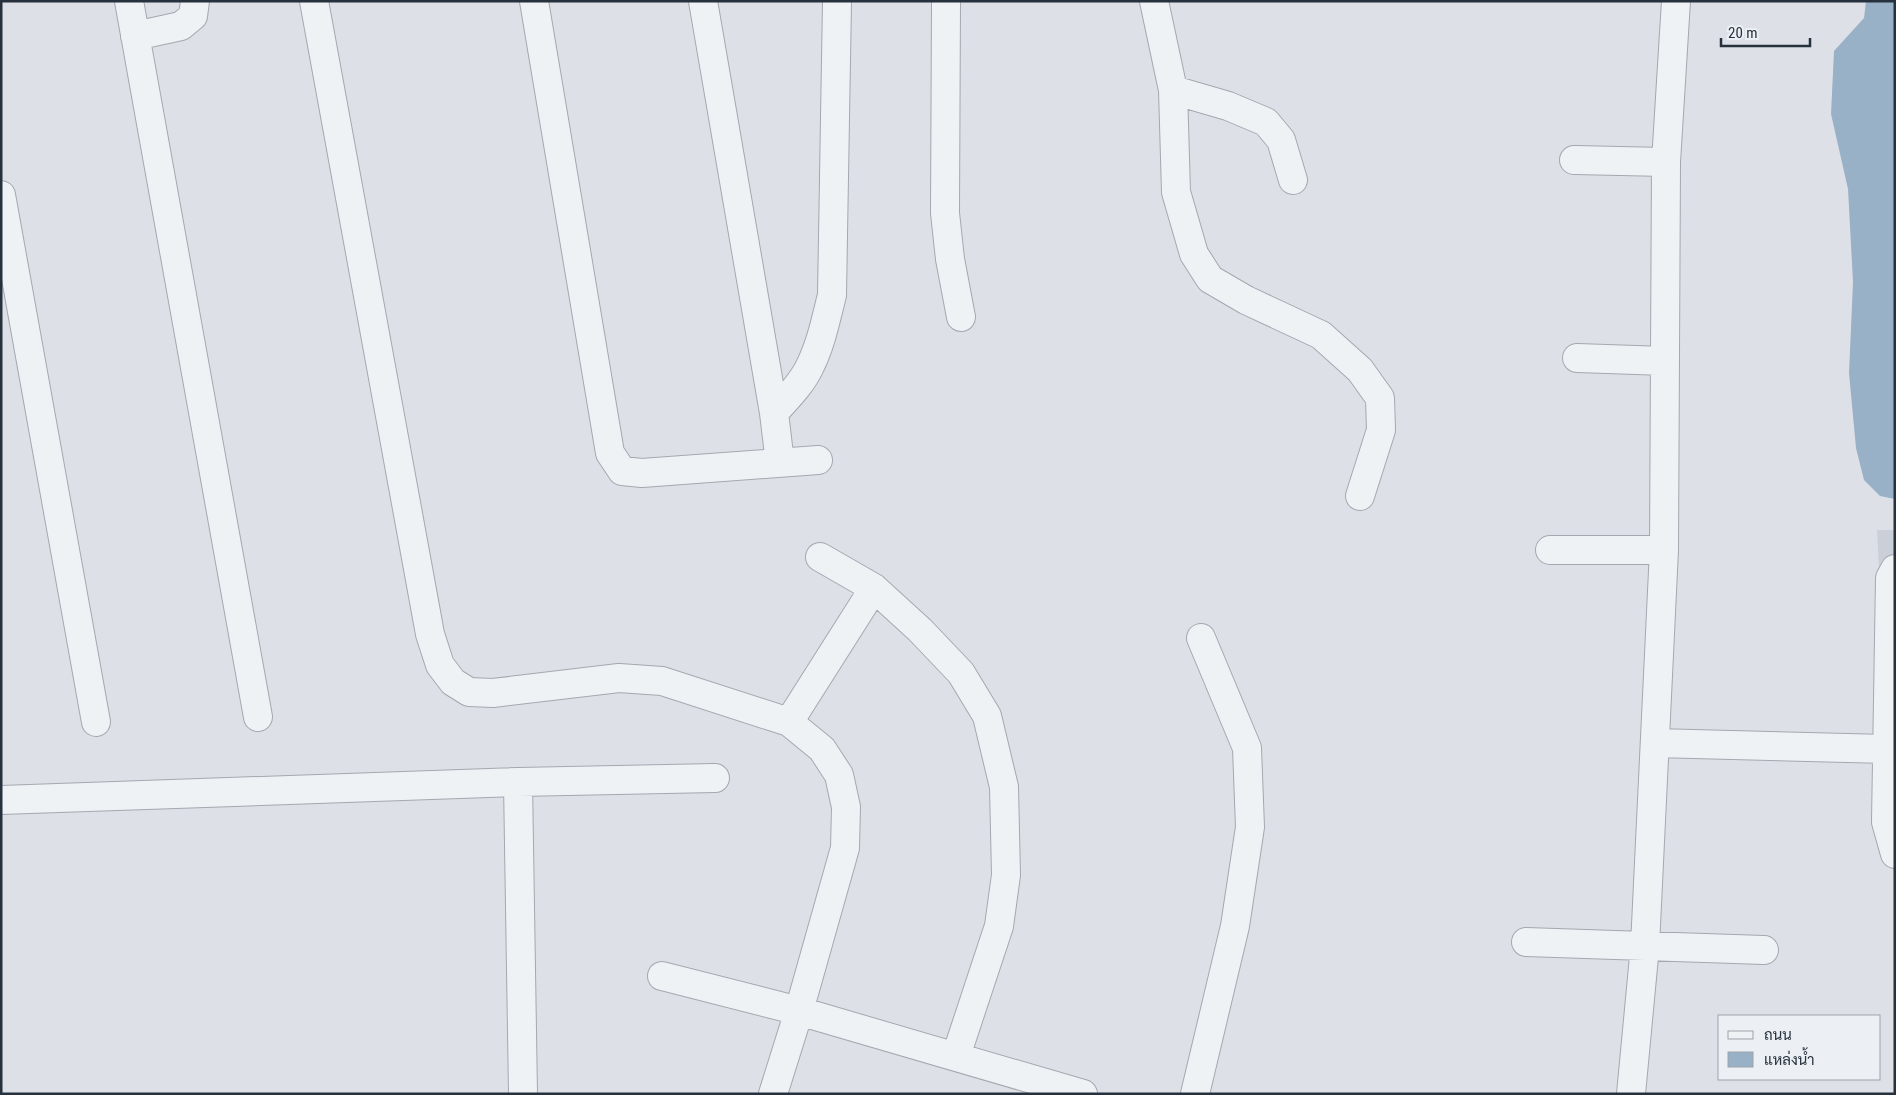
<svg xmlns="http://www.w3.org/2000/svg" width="1896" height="1095" viewBox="0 0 1896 1095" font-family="'Roboto Condensed',Sarabun,sans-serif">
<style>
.built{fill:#cbd0d8}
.water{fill:#98b1c6}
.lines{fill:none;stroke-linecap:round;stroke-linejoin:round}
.minor-casing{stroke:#a3a8b1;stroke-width:30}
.minor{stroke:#eff2f5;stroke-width:28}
</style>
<rect width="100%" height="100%" fill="#dde1e7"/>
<!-- built -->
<path class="built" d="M1877,530H1895V901Z"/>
<!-- water -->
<path class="water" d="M1866,1H1895V499L1880,496L1864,480L1856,448L1849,373L1853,282L1848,189L1831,114L1834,51L1864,18Z"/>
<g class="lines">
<defs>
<path id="minor" d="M129,1L258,717
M314,1L430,634L440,665L453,682L469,692L493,693L619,678L662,681L789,722L822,749L839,775L846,807L845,848L799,1011L773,1094
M534,1L610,453L622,471L642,473L818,460
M703,1L774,413L780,463
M946,1L945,213L950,259L961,317
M1154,1L1173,90L1228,106L1266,122L1281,140L1293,180
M135,36L181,26L193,16L195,1
M1173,90L1176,192L1194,254L1210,279L1246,300L1321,335L1360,370L1380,398L1381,430L1360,496
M1574,160L1666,162
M1,195L96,722
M1577,358L1665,361
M774,413C786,399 802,384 810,366C821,344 826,319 832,295L837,1
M1550,550H1664
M820,557L874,588L920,630L961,673L987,716L1004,787L1006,875L999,926L956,1056
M1895,569L1890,578L1886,822L1895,854
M789,722L874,588
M1655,743L1887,749
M1,800L518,782
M1526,942L1764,950
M662,976L799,1011L1083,1094
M523,1094L518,782L715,778
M1195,1094L1235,926L1250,827L1247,748L1201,638
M1631,1094L1645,946L1664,550L1666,162L1676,1"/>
</defs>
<!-- minor casing -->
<use href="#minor" class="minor-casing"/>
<!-- minor -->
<use href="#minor" class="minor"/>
</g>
<!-- border -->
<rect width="1896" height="1095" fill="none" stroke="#27303d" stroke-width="5"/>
<!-- legend -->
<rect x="1718" y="1015" width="162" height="65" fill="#ecf0f4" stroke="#9da3ab"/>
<rect x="1728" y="1031" width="25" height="8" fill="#eff2f5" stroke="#9da3ab"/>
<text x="1764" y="1040" font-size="15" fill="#27303d">ถนน</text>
<rect x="1728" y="1052" width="25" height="15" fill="#98b1c6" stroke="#9da3ab"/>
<text x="1764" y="1065" font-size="15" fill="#27303d">แหล่งน้ำ</text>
<!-- scale -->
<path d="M1721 38v8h89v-8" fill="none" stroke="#27303d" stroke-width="2.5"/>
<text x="1728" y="38" font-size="15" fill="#27303d" stroke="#ecf0f4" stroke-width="4" paint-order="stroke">20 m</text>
</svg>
